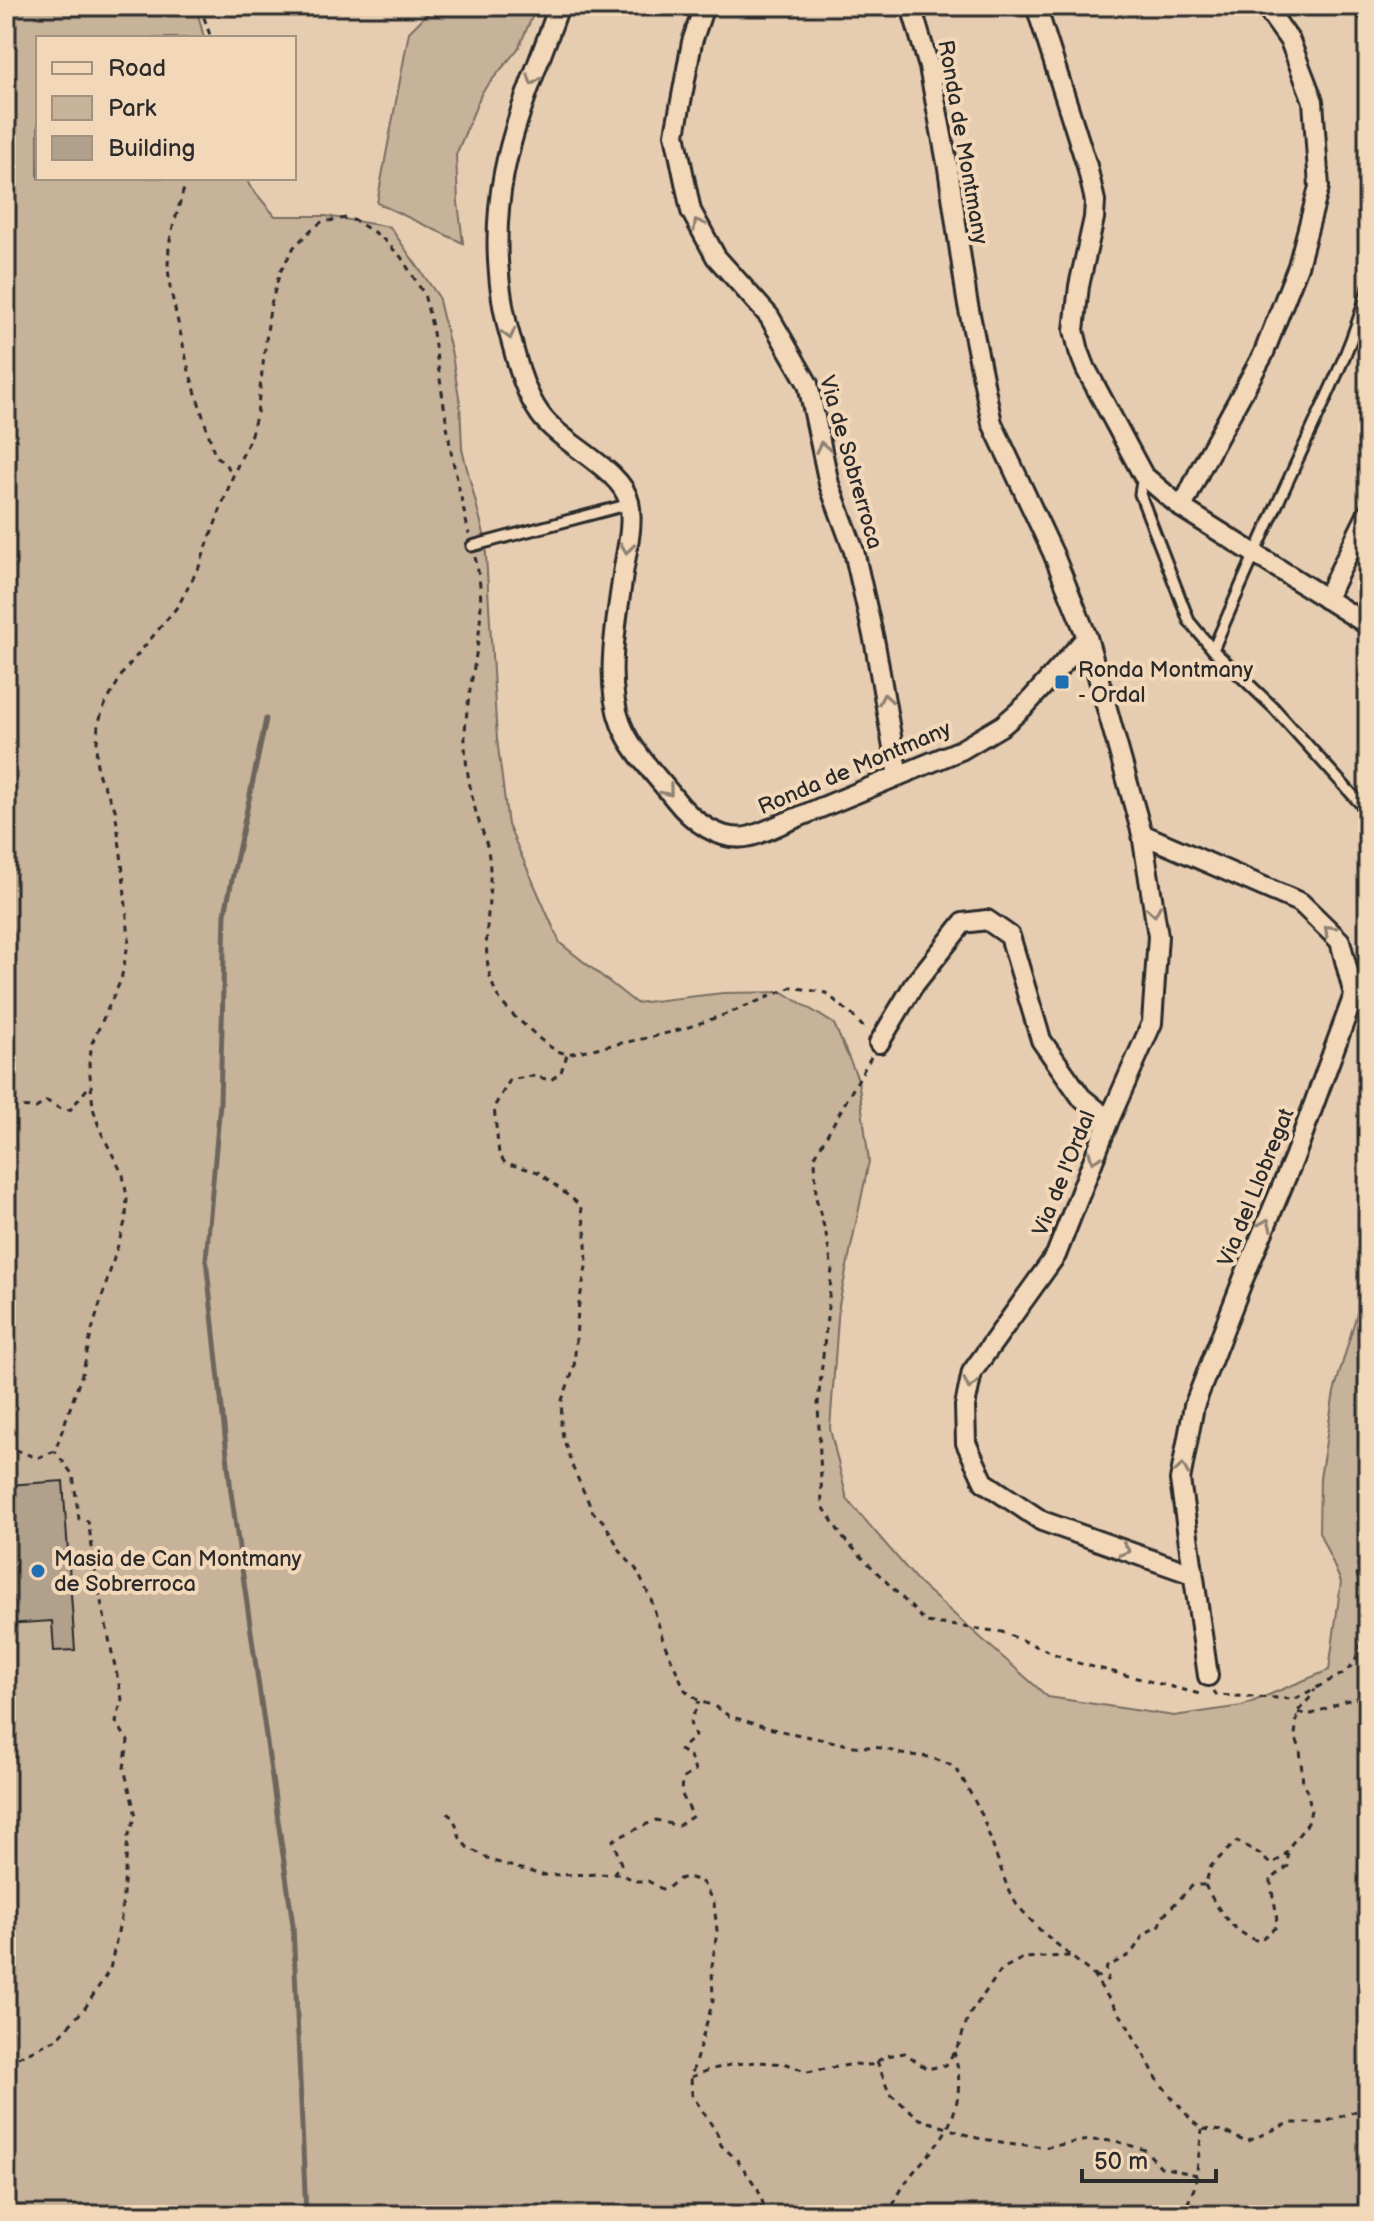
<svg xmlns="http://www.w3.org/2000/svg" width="1374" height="2221" viewBox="0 0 1374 2221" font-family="'Balsamiq Sans',sans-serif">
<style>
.green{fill:#c7b29a;stroke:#796e62;stroke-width:2}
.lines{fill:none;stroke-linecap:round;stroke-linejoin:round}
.stream{stroke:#6e665b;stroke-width:5}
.building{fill:#b1a08c;stroke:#2b2b2b;stroke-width:2}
.lane-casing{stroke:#2b2b2b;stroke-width:15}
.street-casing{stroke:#2b2b2b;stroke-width:24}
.path{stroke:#2b2b2b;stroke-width:3;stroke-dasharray:6 6;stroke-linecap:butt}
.lane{stroke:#f2d7b9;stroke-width:9}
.street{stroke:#f2d7b9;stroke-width:18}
.oneway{stroke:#8e8172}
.poi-dot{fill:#1f6fb2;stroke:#f2d7b9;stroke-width:3}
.labels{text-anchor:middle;stroke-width:8;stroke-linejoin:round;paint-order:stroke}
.street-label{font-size:22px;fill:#2b2b2b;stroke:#f2d7b9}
.poi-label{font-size:22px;fill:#2b2b2b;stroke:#f2d7b9;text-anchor:start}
</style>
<rect width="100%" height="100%" fill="#e6cdb1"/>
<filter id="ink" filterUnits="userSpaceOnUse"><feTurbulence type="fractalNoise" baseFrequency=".0125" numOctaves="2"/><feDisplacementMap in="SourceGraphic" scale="16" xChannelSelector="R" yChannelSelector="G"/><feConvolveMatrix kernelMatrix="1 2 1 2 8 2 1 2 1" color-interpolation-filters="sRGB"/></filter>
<g filter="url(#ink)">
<!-- green -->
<path class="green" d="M6,6H196L204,38H38V178H247L249,185L275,216H326L390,227L438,296L452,355L460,403L462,449L485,538L497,739L508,825L560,943L636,1003L723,993L783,992L834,1024L858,1079L869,1161L839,1305L830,1429L847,1499L920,1584L1048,1697L1174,1716L1242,1706L1329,1670L1341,1582L1319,1532L1320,1478L1334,1392L1364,1289L1368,1282V2215H6Z
M435,6H537L518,49L482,92L456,155L458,202L463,243L377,203L409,32Z"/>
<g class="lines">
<!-- stream -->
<path class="stream" d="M266,719L225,913L220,1103L206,1259L231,1492L293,1925L306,2215"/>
</g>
<!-- building -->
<path class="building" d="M63,1481L75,1650L54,1651L52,1621L6,1624V1521L10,1520L8,1485Z"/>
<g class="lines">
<defs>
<path id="lane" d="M1358,6L1368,18
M1368,288C1352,348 1324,402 1298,459C1269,522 1240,586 1213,650L1274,708L1368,812
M1143,475L1140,494L1189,621L1213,650
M472,546L630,504"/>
<path id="street" d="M559,6C540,61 515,116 504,173C493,230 496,292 513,347C519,370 526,394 540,414C561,444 622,469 629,502C634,525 626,552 623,574C617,620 604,681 621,724C632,752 656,775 674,798C691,820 721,844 751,836C761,833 770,829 779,825L961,750L1003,725L1026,705L1087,637L1053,553L992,423L967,300L948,168L929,67L911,6
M704,6L692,42L675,134L691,211L716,257L769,316L808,384L829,484L854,551L875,644L898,776
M1036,6L1087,166L1095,201L1094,218L1079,286L1074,330L1079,351L1086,369L1143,475L1182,508L1368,625
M1182,508L1201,468L1263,355L1298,266L1319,187L1313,101L1290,41L1265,6
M1326,599L1368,513
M1087,637L1142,834L1158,936L1152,1023L1109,1120L1056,1255L972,1372L965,1406L966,1443L984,1482L1042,1521L1192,1574
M1142,834L1301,903L1340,941L1354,995L1294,1158L1244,1277L1194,1406L1180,1480L1208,1676
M879,1043L913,986L963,923L987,920L1010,936L1041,1040L1081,1097L1109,1120"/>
</defs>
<!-- lane casing -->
<use href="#lane" class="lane-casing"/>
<!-- street casing -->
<use href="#street" class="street-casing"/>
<!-- path -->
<path class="path" d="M200,6L211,38
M187,178L172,230L169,246L168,267L170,287L189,371L215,455L234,473
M475,557C491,620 469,670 465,732C464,759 470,791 477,816C481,828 486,839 488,851C497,899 472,958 501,1001C508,1011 518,1020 527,1027C540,1039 550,1050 567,1054L652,1037L686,1028L732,1012L792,987L826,993L852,1015L867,1031
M567,1055L561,1072L551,1080L531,1076L510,1080L494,1107L499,1154L505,1163L538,1172L580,1205L585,1227L587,1262L578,1309L574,1369L562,1400L561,1424L563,1437L573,1468L593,1512L604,1522L623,1555L636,1569L651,1599L664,1643L685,1690L699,1701L714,1706L729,1716L776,1730L854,1746L883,1748L901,1754L930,1757L953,1766L960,1774L982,1815L1009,1892L1017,1905L1040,1930L1092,1974L1126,2023L1159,2082L1193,2122L1202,2129L1223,2131L1246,2142L1289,2123H1322L1368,2107
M871,1057L815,1156L816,1198L826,1234L832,1269L818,1404L822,1505L843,1538L926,1622L1002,1632L1074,1662L1200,1694
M6,1094L15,1107L36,1108L47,1101L59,1108L70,1110L91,1084
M6,1443L11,1448L37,1458L55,1451L83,1371L92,1330L126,1219L127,1197L123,1175L100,1130L93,1108L89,1064L92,1043L121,980L129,939L122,862L115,809L99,776L96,759L98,724L104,707L124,671L178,606L199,567L234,473L249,441L257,413L270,308L280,272L294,247L314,227L322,222L346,218L356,221L380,236L401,257L424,294L432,326L451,452L469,534
M1214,1691L1216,1695L1295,1699L1344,1673L1354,1663L1360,1648L1365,1626L1357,1571L1368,1503
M1298,1713L1312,1714L1345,1701L1368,1696
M447,1813L454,1819L460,1838L467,1847L493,1861L542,1875L620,1874L636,1881H648L662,1889H667C681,1876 685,1874 703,1883L714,1903L717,1931L712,1966L713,2001L691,2077L692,2095L717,2133L721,2145L737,2160L758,2189L767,2215
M613,1874L621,1864L613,1840L656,1820L678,1826L693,1816L681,1793L682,1779L695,1771L690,1756L680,1750L695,1736L690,1723L699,1701
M1205,1885C1217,1908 1232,1933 1259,1941L1276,1927C1279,1909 1270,1895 1271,1877H1274L1288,1866V1854
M1094,1975L1107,1980L1108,1977L1105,1973L1107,1967L1131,1954L1144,1934L1160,1925L1164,1915L1193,1885H1205L1211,1866L1237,1841L1260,1854L1270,1864L1284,1857L1289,1847L1308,1823L1311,1810L1308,1793L1303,1784L1300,1749L1295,1735L1298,1711L1309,1699L1315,1689
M6,2055L18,2057L57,2039L85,2008L110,1969L121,1918L128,1837L136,1816L124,1768L128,1741L116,1722L122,1699L99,1592L88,1521L79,1519L73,1475L55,1451
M877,2061L889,2093L920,2119L977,2138L1007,2143L1047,2147L1089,2140L1116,2141L1145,2150L1161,2167L1197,2175
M691,2077L709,2070L734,2064L759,2062L787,2064L807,2072L854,2064L871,2065L886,2056L905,2053L927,2069L946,2065L959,2044L969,2015L1002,1969L1023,1958L1072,1956
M887,2215C894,2205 899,2192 906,2182C917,2166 932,2153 942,2137C959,2112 963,2080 954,2052
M1183,2215L1195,2186L1202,2130"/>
<!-- lane -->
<use href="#lane" class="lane"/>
<!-- street -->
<use href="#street" class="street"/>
</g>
<!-- one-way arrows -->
<defs><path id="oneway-chevron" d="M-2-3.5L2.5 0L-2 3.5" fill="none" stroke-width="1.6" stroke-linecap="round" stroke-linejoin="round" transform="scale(2)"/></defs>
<g class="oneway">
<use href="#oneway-chevron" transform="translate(533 80) rotate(109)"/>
<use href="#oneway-chevron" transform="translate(698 224) rotate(-119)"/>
<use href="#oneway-chevron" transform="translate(509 334) rotate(76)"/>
<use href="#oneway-chevron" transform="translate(822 447) rotate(-102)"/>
<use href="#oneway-chevron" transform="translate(627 548) rotate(98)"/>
<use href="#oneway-chevron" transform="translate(885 699) rotate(-100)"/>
<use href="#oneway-chevron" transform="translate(668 791) rotate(51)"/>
<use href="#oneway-chevron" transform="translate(1154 911) rotate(81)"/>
<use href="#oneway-chevron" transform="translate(1329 930) rotate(-135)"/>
<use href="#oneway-chevron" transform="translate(1094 1158) rotate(112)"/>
<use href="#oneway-chevron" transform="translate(1266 1224) rotate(-67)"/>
<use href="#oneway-chevron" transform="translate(970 1384) rotate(103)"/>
<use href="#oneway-chevron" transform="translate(1182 1469) rotate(-81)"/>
<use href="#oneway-chevron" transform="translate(1125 1550) rotate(19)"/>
</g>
</g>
<!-- markers -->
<g class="poi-dot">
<rect x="1054" y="674" width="16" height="16" rx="4"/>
<circle cx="38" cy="1571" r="8"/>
</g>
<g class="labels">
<!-- street labels -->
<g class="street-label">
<text transform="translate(964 142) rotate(80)" y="8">Ronda de Montmany</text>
<text transform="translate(852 462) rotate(74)" y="8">Via de Sobrerroca</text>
<text transform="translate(854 767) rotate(-23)" y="8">Ronda de Montmany</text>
<text transform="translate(1063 1173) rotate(-68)" y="8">Via de l'Ordal</text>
<text transform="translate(1255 1187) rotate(-68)" y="8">Via del Llobregat</text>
</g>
<!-- poi labels -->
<g class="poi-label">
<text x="1078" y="677">Ronda Montmany<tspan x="1078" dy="25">- Ordal</tspan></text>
<text x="54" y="1566">Masia de Can Montmany<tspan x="54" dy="25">de Sobrerroca</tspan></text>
</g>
</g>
<!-- margin -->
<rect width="1374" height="2221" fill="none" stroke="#f2d7b9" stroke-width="32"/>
<rect x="16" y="16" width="1342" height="2189" fill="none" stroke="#2b2b2b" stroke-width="3" filter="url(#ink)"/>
<!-- legend -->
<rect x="36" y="36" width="260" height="144" fill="#f2d7b9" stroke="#a29280" stroke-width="2"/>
<rect x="52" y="62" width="40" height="12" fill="#f2d7b9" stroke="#a29280" stroke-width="2"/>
<text x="108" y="76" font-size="24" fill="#2b2b2b">Road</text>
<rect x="52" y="96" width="40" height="24" fill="#c7b29a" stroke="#a29280" stroke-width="2"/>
<text x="108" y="116" font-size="24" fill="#2b2b2b">Park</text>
<rect x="52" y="136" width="40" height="24" fill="#b1a08c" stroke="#a29280" stroke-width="2"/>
<text x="108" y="156" font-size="24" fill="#2b2b2b">Building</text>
<!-- scale -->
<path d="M1082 2169v12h134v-12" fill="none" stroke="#2b2b2b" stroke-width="4"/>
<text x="1094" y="2169" font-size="24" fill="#2b2b2b" stroke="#f2d7b9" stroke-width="6" paint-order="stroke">50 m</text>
</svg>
